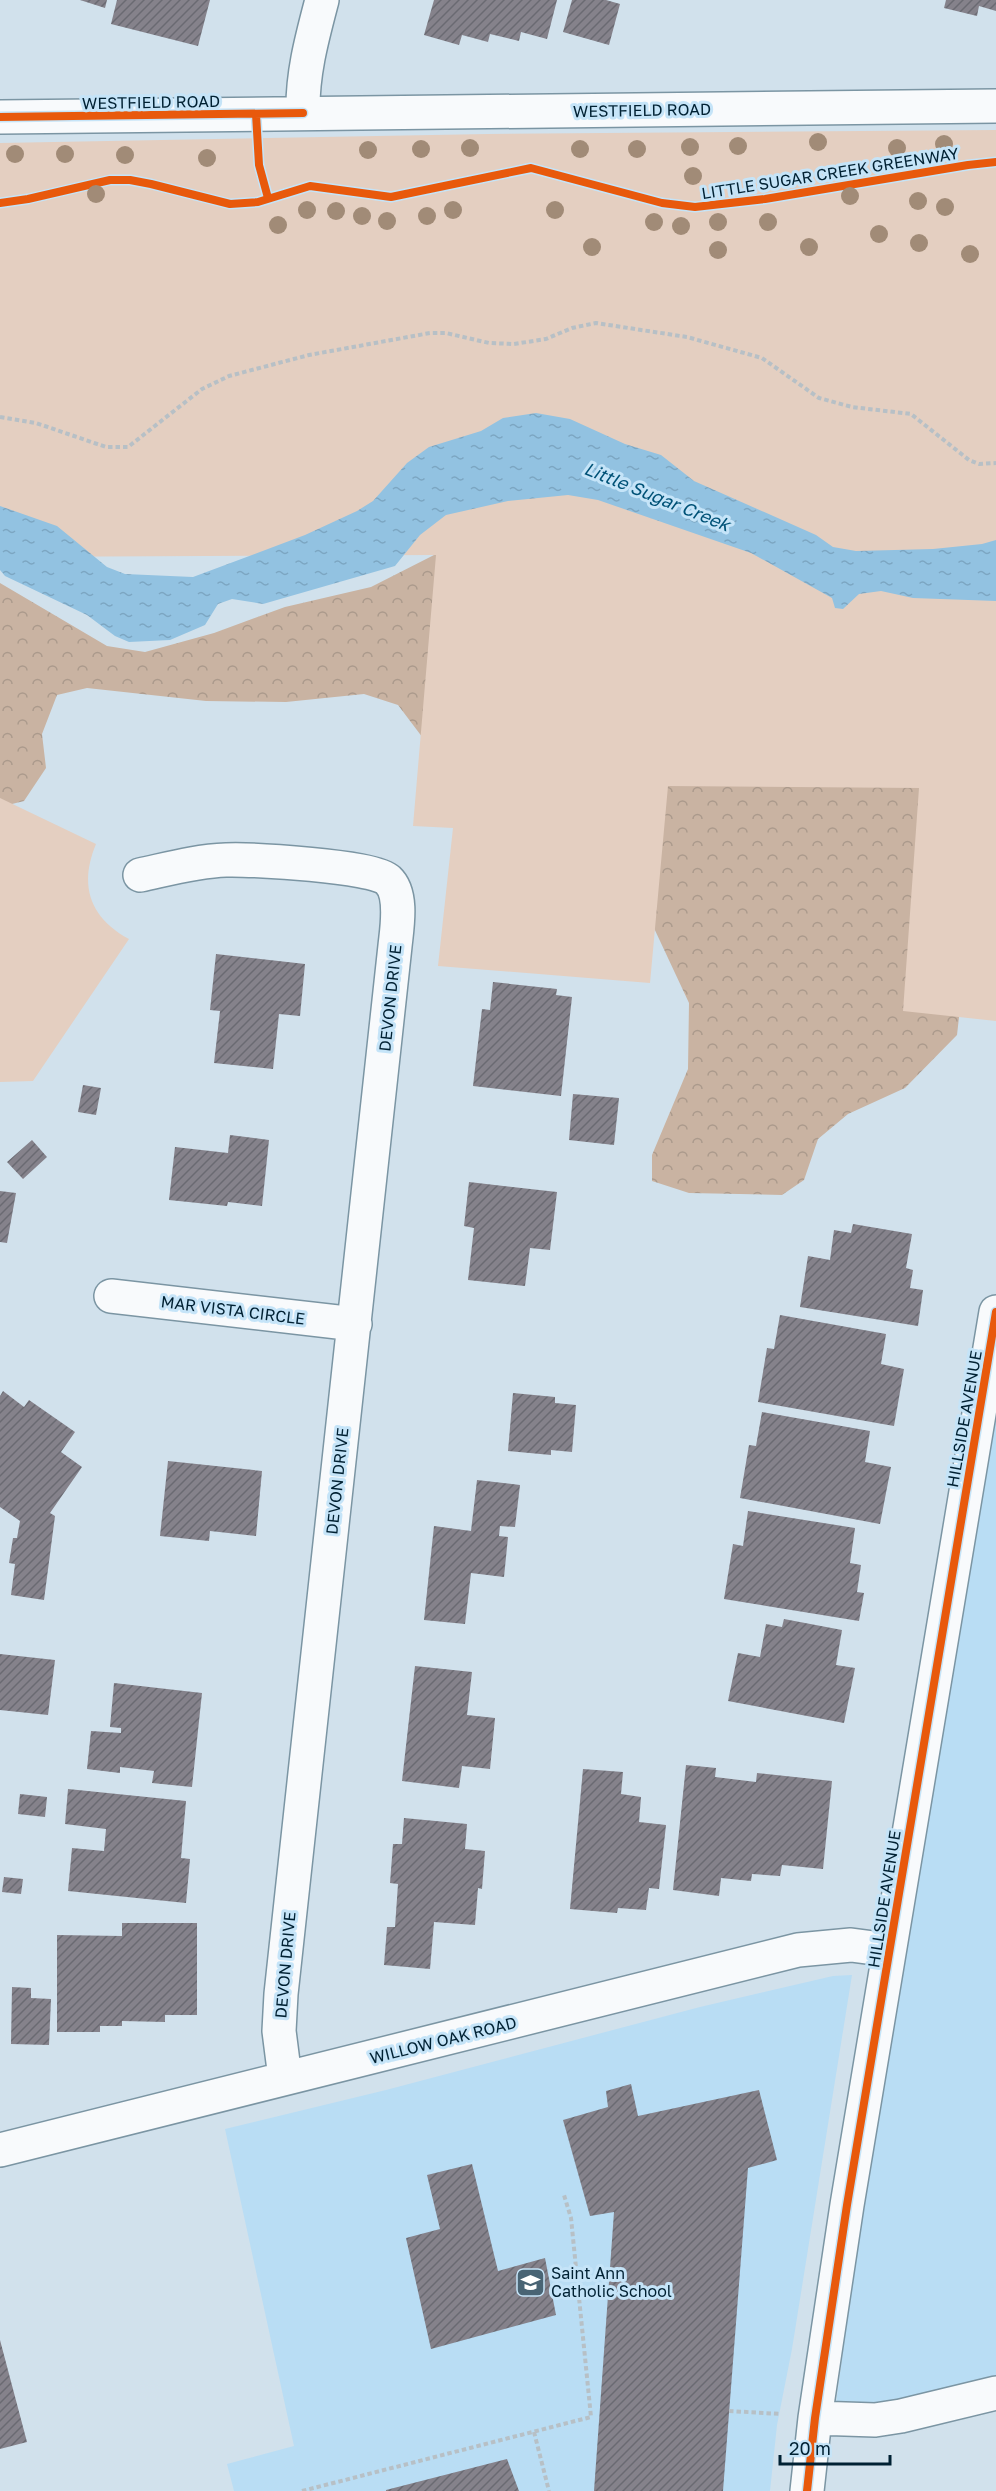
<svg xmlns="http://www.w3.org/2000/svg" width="996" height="2491" viewBox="0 0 996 2491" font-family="'Golos Text',sans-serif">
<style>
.built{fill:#b9ddf4}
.forest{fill:url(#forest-crowns)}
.green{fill:#e4cfc1}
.water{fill:url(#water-ripples)}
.building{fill:url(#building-hatch)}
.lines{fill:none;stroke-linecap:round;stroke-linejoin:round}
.minor-casing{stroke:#7b95a3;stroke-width:36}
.path{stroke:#b7c0c6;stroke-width:4;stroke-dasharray:4.5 3;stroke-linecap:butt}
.minor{stroke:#f8fafc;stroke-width:33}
.cycleway-casing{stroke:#c5e4f8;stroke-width:11}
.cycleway{stroke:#e8590c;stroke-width:8}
.tree{fill:#a18b77}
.labels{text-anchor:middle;stroke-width:6;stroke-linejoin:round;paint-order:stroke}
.street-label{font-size:16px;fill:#002133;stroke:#c5e4f8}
.poi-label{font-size:16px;fill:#002133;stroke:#c5e4f8;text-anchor:start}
.water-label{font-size:18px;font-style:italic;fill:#005277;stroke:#c5e4f8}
</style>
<defs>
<pattern id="forest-crowns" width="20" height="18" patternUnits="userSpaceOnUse" patternTransform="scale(1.5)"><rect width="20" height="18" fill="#c9b3a2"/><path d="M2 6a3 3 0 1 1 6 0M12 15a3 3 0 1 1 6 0" fill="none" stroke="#ab9a8c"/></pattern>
<pattern id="water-ripples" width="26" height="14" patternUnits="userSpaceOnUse" patternTransform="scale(1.5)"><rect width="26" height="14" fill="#92c2e1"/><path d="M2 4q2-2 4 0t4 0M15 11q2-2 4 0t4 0" fill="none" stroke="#7ca6c2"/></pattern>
<pattern id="building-hatch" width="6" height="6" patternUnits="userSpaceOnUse" patternTransform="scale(1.5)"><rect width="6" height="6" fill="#85828b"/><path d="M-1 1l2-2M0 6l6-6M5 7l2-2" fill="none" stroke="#6a6a72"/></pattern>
</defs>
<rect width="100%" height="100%" fill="#d1e1ec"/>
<!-- built -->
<path class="built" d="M996,1410V2378L889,2405L836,2403L865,2190Z
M852,1975L792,2349L777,2425L770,2491H234L227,2464L294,2446L225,2129L386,2090L700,2007L833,1976Z"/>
<!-- forest -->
<path class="forest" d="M436,554L903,623L965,964L957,1035L905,1088L848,1114L818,1139L804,1180L782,1195L689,1193L652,1181V1155L688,1069L689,1003L646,911L435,754L398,705L364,694L286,702L206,701L87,688L57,695L42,734L46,768L24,801L0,807V583L107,646L145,652L214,633L285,607L371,587Z"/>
<!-- green -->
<path class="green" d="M996,130V1021L903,1011L919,788L668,786L650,983L438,966L453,828L413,826L436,555L0,557V143L487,134Z
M0,798L96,844C79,885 89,917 129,939L33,1081L0,1082Z"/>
<!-- water -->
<path class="water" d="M536,413L570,419L625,444L661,455L694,481L816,535L833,547L856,551L933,549L982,544L996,540V601L913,598L881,591L859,594L843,609L835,608L832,598L751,553L598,500L568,495L508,501L446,515L420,535L395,566L263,604L232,599L218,604L205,625L170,640L129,642L115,636L87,615L5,576L0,570V506L57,526L107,567L125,574L193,577L305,535L357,511L373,501L407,463L429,447L481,431L503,418Z"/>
<!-- building -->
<path class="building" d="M80,0H107L105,8Z
M117,0H210L198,46L111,24Z
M434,0H557L547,39L521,32L519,41L490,34L488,42L462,35L459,45L424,35Z
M572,0H606L620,4L609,45L563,32Z
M946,0H996V11L979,6L977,16L944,8Z
M216,954L305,964L300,1016L279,1014L273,1069L214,1063L220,1011L210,1010Z
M493,982L557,989L556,995L572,997L561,1096L473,1086L482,1009L490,1010Z
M83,1085L101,1088L96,1115L78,1112Z
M573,1094L619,1098L614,1145L569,1140Z
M230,1135L269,1140L262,1206L228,1202L227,1206L169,1200L175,1147L228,1153Z
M32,1140L47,1157L23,1179L7,1162Z
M469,1182L557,1192L550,1250L530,1248L525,1286L468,1280L474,1228L464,1226Z
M0,1191L16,1193L7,1243L0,1242Z
M853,1224L912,1234L906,1268L913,1270L910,1288L923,1290L918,1326L800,1307L808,1256L830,1260L834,1230L851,1233Z
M780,1315L886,1334L881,1364L904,1369L894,1426L758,1402L767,1348L774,1349Z
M3,1391L24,1407L29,1400L75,1432L61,1452L82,1467L50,1513L55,1516L44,1600L11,1595L15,1564L9,1563L13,1538H17L20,1521L0,1507V1396Z
M513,1393L555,1397V1403L576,1405L572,1452L551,1450V1455L508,1451Z
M762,1412L870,1431L865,1462L891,1467L880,1524L740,1498L749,1445L756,1446Z
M168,1461L262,1471L256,1536L210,1531L209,1541L160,1536Z
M477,1480L520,1485L515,1527L500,1526L499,1536L508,1537L504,1577L471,1573L465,1624L424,1620L434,1526L471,1531Z
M748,1511L855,1528L850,1563L861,1565L857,1592L864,1593L859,1621L724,1599L733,1544L743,1546Z
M784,1619L842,1630L836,1665L855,1668L844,1723L728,1701L738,1653L760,1657L766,1624L782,1627Z
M0,1654L55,1660L48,1715L0,1710Z
M415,1666L472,1672L467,1715L495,1718L490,1769L462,1766L459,1788L402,1781Z
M114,1683L202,1693L192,1787L152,1783L154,1771L120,1767V1773L87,1769L91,1731L121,1733V1728L110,1727Z
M686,1765L716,1768L715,1777L756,1782L757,1773L832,1781L823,1869L782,1865L780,1876L752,1874L751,1881L721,1878L719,1896L673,1890Z
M583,1769L623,1772L621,1794L641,1797L639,1822L666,1825L659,1889L649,1888L646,1910L618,1908L617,1913L570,1909Z
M68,1789L186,1801L181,1858L190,1859L186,1903L68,1891L72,1848L104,1851L106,1829L65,1824Z
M20,1794L47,1797L45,1817L18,1814Z
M404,1818L467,1824L465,1849L485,1851L482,1889L478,1888L475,1925L434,1922L430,1969L384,1965L387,1927H395L398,1884L390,1883L393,1844H402Z
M4,1877L23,1879L21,1894L2,1892Z
M122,1923H197V2015H165V2022L122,2021V2026H100V2032H57V1935L122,1936Z
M12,1987L31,1988V1998L51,1999L49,2045L11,2044Z
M631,2084L638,2116L759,2090L777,2160L748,2168L723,2491H594L614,2212L590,2216L563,2120L608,2107L606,2091Z
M472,2164L498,2271L545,2258L556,2315L431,2349L406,2238L440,2229L427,2175Z
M0,2340L27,2442L0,2449Z
M507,2459L519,2491H386V2490Z"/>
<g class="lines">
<defs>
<path id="minor" d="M303,113C302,74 312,38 322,0
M0,117L996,106
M140,875C168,869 197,861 226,860C250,859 374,866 388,880C403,894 397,927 395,946L281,1994L279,2031L285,2078
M111,1296L355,1324
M0,2150L798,1950L851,1945L889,1950
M815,2418L875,2420L901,2416L996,2393
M807,2491L815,2418L847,2205L996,1312"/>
</defs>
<!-- minor casing -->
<use href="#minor" class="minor-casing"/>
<!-- path -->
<path class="path" d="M0,417L36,423L106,447H128L202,389L229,376L309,355L430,333H446L489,343L514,344L546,339L572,328L596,323L687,337L762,358L819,398L852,407L911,414L969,460L979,464L996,463
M729,2411L781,2414
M534,2432L549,2491
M302,2491L591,2417L571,2218L564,2195"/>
<!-- minor -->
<use href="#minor" class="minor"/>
<defs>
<path id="cycleway" d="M256,114L259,165L268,198
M0,117L303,113
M0,203L28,199L110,180H130L151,184L230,204L258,202L310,186L391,197L531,168L662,203L695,207L765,199L968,165L996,162
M807,2491L815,2418L847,2205L996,1312"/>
</defs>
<!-- cycleway casing -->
<use href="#cycleway" class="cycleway-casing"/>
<!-- cycleway -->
<use href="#cycleway" class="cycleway"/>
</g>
<!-- trees -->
<g class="tree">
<circle cx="818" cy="142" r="9"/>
<circle cx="944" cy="144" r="9"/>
<circle cx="738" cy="146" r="9"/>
<circle cx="690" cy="147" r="9"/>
<circle cx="470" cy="148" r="9"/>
<circle cx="897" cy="148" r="9"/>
<circle cx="421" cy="149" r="9"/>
<circle cx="580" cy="149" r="9"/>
<circle cx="637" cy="149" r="9"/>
<circle cx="368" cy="150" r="9"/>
<circle cx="15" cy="154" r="9"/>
<circle cx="65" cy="154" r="9"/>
<circle cx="125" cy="155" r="9"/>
<circle cx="207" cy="158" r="9"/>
<circle cx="693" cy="176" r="9"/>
<circle cx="96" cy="194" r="9"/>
<circle cx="850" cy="196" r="9"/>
<circle cx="918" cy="201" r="9"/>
<circle cx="945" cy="207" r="9"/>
<circle cx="307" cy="210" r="9"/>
<circle cx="453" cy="210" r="9"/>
<circle cx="555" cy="210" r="9"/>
<circle cx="336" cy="211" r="9"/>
<circle cx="362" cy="216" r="9"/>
<circle cx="427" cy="216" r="9"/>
<circle cx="387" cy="221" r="9"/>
<circle cx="654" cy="222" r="9"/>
<circle cx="718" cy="222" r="9"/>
<circle cx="768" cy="222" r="9"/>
<circle cx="278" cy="225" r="9"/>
<circle cx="681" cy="226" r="9"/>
<circle cx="879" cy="234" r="9"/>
<circle cx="919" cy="243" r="9"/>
<circle cx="592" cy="247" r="9"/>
<circle cx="809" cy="247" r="9"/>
<circle cx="718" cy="250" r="9"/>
<circle cx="970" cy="254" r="9"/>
</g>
<!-- icons -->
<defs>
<symbol id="school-square" viewBox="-11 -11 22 22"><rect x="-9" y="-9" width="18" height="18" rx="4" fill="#496474" stroke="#c5e4f8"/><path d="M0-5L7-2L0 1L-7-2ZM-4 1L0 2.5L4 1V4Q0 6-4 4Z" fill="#fff"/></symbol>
</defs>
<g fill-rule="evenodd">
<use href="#school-square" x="514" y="2266" width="33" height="33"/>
</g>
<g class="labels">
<!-- street labels -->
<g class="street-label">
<text transform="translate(151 102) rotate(-1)" y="6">WESTFIELD ROAD</text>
<text transform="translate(642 110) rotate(-1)" y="6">WESTFIELD ROAD</text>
<text transform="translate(830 173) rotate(-9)" y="6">LITTLE SUGAR CREEK GREENWAY</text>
<text transform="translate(390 998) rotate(-84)" y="6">DEVON DRIVE</text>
<text transform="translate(233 1310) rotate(7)" y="6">MAR VISTA CIRCLE</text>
<text transform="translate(964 1419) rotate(-80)" y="6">HILLSIDE AVENUE</text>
<text transform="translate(337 1481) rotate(-84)" y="6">DEVON DRIVE</text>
<text transform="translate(884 1899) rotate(-81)" y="6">HILLSIDE AVENUE</text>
<text transform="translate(285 1965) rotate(-85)" y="6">DEVON DRIVE</text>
<text transform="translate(443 2040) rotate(-14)" y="6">WILLOW OAK ROAD</text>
</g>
<!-- poi labels -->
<g class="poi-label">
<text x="551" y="2279">Saint Ann<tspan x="551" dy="18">Catholic School</tspan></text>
</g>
<!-- water labels -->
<g class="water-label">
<text transform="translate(657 497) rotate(22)" y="6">Little Sugar Creek</text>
</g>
</g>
<!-- scale -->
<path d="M780 2455v9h110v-9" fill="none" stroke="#002133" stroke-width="3"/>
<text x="789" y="2455" font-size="18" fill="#002133" stroke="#c5e4f8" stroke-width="4.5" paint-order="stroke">20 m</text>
</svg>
